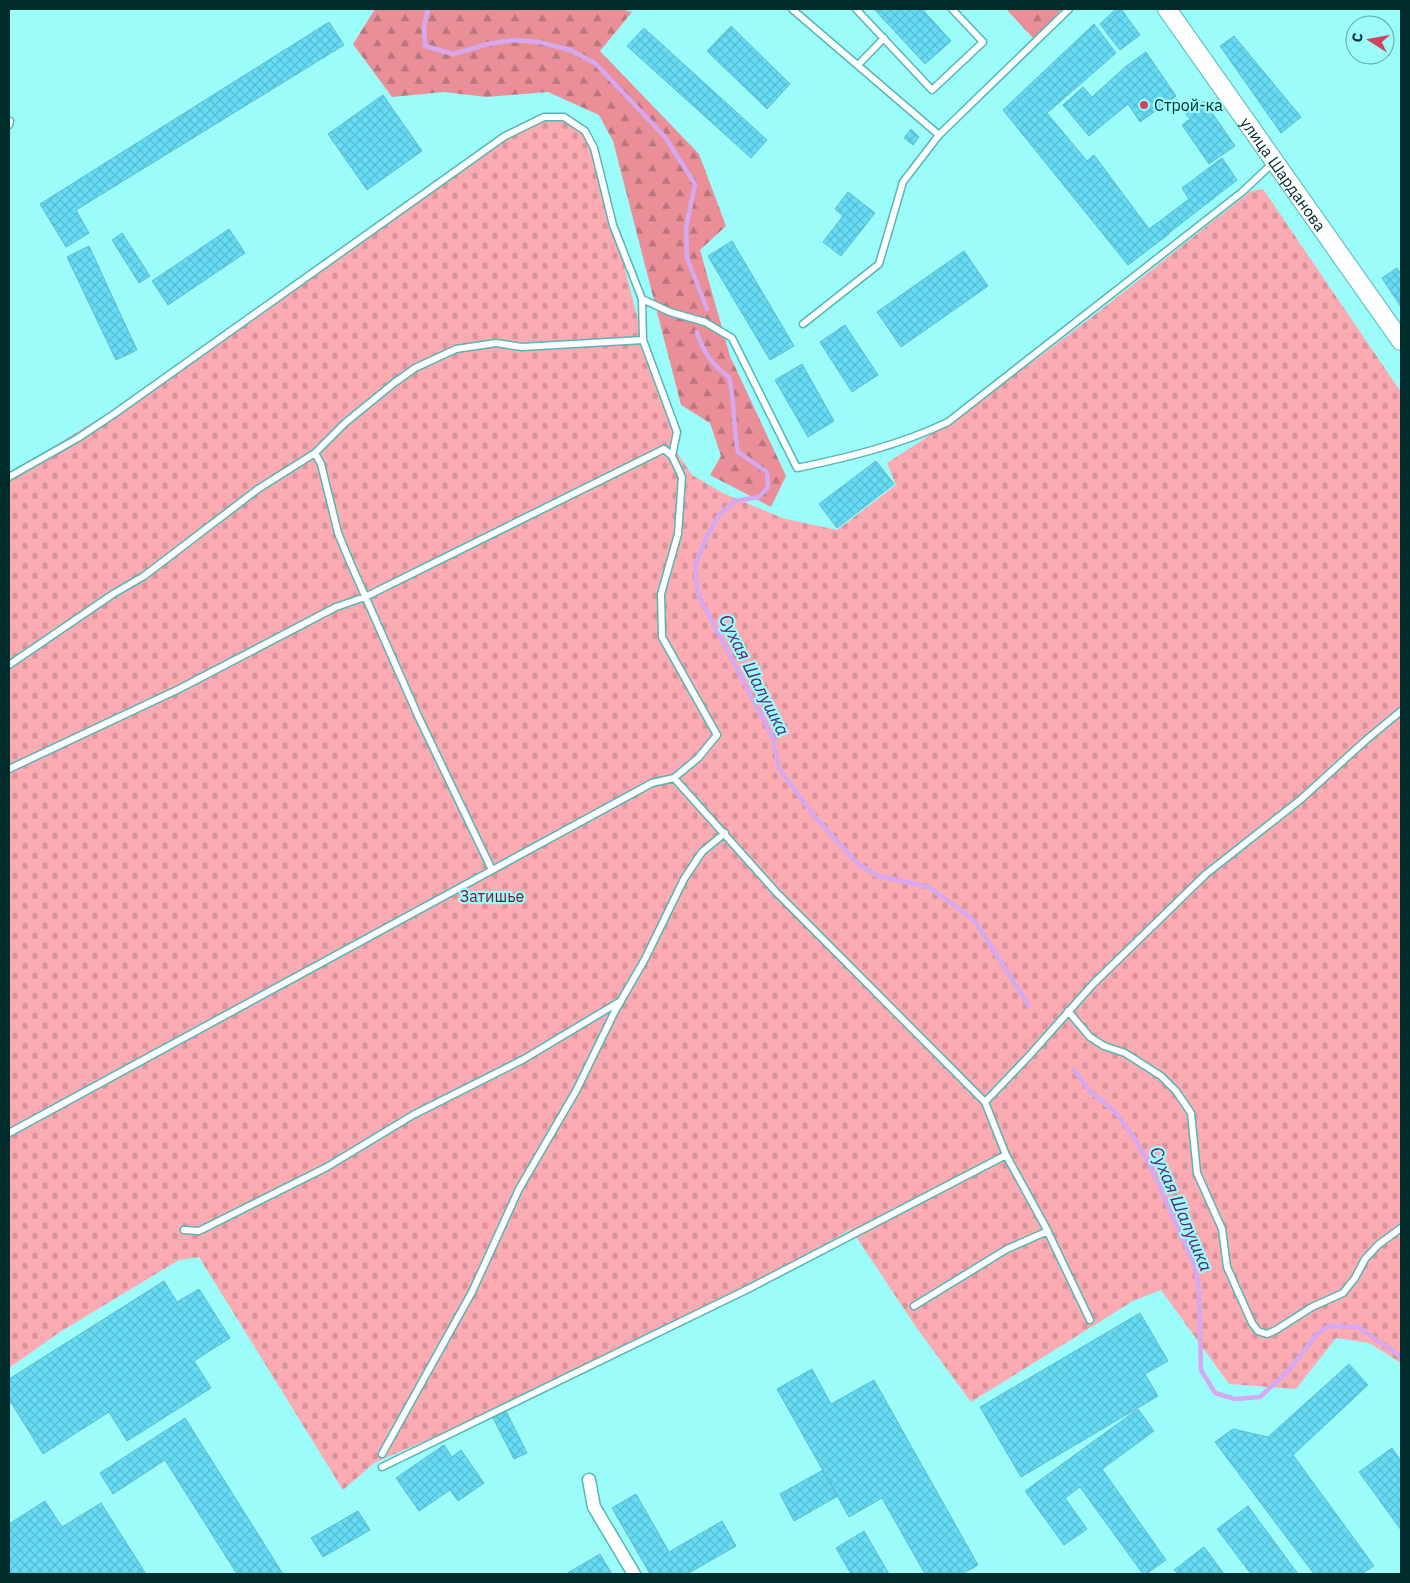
<svg xmlns="http://www.w3.org/2000/svg" width="1410" height="1583" viewBox="0 0 1410 1583" font-family="'IBM Plex Sans',sans-serif">
<style>
.forest{fill:url(#forest-firs)}
.cemetery{fill:url(#cemetery-stones)}
.lines{fill:none;stroke-linecap:round;stroke-linejoin:round}
.stream{stroke:#d6a8ef;stroke-width:4.5}
.building{fill:url(#building-cross-hatch);stroke:#60bcd0}
.lane-casing{stroke:#54b6b5;stroke-width:9}
.street-casing{stroke:#54b6b5;stroke-width:15}
.secondary-casing{stroke:#54b6b5;stroke-width:20}
.lane{stroke:#fff;stroke-width:6}
.street{stroke:#fff;stroke-width:12}
.secondary{stroke:#fff;stroke-width:18}
.poi-dot{fill:#d3425d;stroke:#9bfcfa;stroke-width:2}
.labels{text-anchor:middle;stroke-width:4.5;stroke-linejoin:round;paint-order:stroke}
.poi-label{font-size:16px;fill:#002c2c;stroke:#9bfcfa;text-anchor:start}
.street-label{font-size:16px;fill:#002c2c;stroke:#9bfcfa}
.park-label{font-size:16px;fill:#7e132e;stroke:#9bfcfa}
.water-label{font-size:18px;font-style:italic;fill:#5c2376;stroke:#9bfcfa}
</style>
<defs>
<pattern id="forest-firs" width="22" height="20" patternUnits="userSpaceOnUse" patternTransform="scale(1.25)"><rect width="22" height="20" fill="#ea8f98"/><path d="M5 1l3.5 6h-7zM16 11l3.5 6h-7z" fill="#bb757c"/></pattern>
<pattern id="cemetery-stones" width="16" height="16" patternUnits="userSpaceOnUse" patternTransform="scale(1.25)"><rect width="16" height="16" fill="#fcabb2"/><path d="M2 7V4a2 2 0 0 1 4 0v3zM10 15v-3a2 2 0 0 1 4 0v3z" fill="#d69399"/></pattern>
<pattern id="building-cross-hatch" width="8" height="8" patternUnits="userSpaceOnUse" patternTransform="scale(1.25)"><rect width="8" height="8" fill="#66dbf4"/><path d="M0 0l8 8M0 8l8-8" fill="none" stroke="#57bcd1"/></pattern>
</defs>
<rect width="100%" height="100%" fill="#9bfcfa"/>
<!-- forest -->
<path class="forest" d="M375,9H621L632,12L600,51L699,154L726,226L700,250L730,356L786,476L771,507L710,475L721,456L710,423L681,405L613,141L599,115L548,92L487,97L444,92L392,97L353,44Z
M1006,9H1062L1034,39Z"/>
<!-- cemetery -->
<path class="cemetery" d="M553,114L572,118L591,135L603,167L618,242L637,316L677,427L675,450L692,475L723,493L782,518L837,530L896,485L887,463C1015,382 1132,285 1251,191L1263,189L1401,392V1363L1369,1343L1336,1338L1296,1389L1229,1384L1161,1290L1133,1301L971,1402L916,1327L851,1229L748,1289L519,1402L466,1423L374,1463L343,1490L199,1257L179,1260L60,1332L9,1368V474L116,408L443,178L539,116Z"/>
<g class="lines">
<!-- stream -->
<path class="stream" d="M428,9L424,27L425,46L453,54L488,44L513,40L539,42L570,50L595,63L665,137L695,184L686,228L687,258L707,309
M697,332C703,352 712,365 729,377C735,402 733,427 738,452L767,472L768,487L759,497L735,501L720,514L708,534L695,565L698,594L773,738L779,769L816,818L858,864L878,876L929,887L975,921L1029,1006
M1074,1070L1090,1091L1116,1113L1135,1139L1150,1165L1195,1267L1199,1290L1201,1370L1215,1393L1235,1399L1260,1397L1289,1370L1318,1333L1329,1326L1358,1327L1401,1357"/>
</g>
<!-- building -->
<path class="building" d="M874,9H922L951,41L925,64Z
M1116,9H1121L1140,35L1120,50L1100,24Z
M329,22L344,45L76,210L89,233L66,247L40,204Z
M1094,24L1116,53L1047,113L1087,161L1094,155L1149,229L1160,221L1169,234L1128,265L1003,110Z
M731,26L790,84L767,109L707,51Z
M644,28L767,140L751,158L627,46Z
M1234,36L1301,117L1281,133L1220,46Z
M1146,52L1176,96L1140,122L1128,104L1089,136L1063,105L1083,87L1092,97L1125,67Z
M383,95L422,151L367,190L328,134Z
M1204,101L1235,146L1209,164L1182,125L1190,119L1186,114Z
M911,129L919,137L913,145L904,138Z
M1222,158L1237,180L1169,233L1160,221L1189,199L1182,188Z
M848,192L875,213L841,256L823,242L843,216L835,209Z
M229,229L245,253L168,305L152,281Z
M122,233L150,276L139,283L112,240Z
M732,241L794,346L770,360L708,256Z
M89,246L137,350L116,360L67,257Z
M964,251L988,286L901,347L877,312Z
M1397,268L1401,274V307L1382,278Z
M845,325L878,375L852,392L820,342Z
M802,364L834,421L808,437L775,380Z
M876,461L894,484L837,528L819,504Z
M164,1281L177,1302L199,1289L230,1338L194,1361L211,1388L127,1441L109,1412L43,1454L9,1399V1379Z
M1140,1313L1168,1361L1145,1374L1158,1396L1021,1477L980,1407Z
M1349,1364L1368,1385L1293,1455L1374,1566L1361,1574H1314L1215,1442L1233,1429L1268,1437Z
M812,1369L831,1404L874,1380L978,1565L962,1574H925L882,1498L849,1517L777,1389Z
M1138,1409L1154,1431L1102,1469L1166,1560L1146,1574H1143L1080,1487L1065,1498L1087,1529L1064,1545L1025,1491Z
M506,1411L527,1453L514,1459L493,1418Z
M185,1418L283,1574H237L165,1460L113,1494L100,1473Z
M444,1445L452,1457L461,1450L484,1483L458,1501L450,1490L419,1511L396,1478Z
M1392,1448L1401,1461V1530L1359,1472Z
M823,1470L838,1496L794,1521L780,1494Z
M636,1494L669,1552L722,1521L736,1546L687,1574H650L612,1508Z
M45,1501L62,1527L101,1503L146,1574H9V1524Z
M1248,1506L1298,1574H1251L1217,1529Z
M358,1511L370,1530L323,1557L311,1538Z
M864,1531L889,1574H851L836,1548Z
M1204,1547L1224,1574H1178L1174,1570Z
M600,1554L612,1574H566Z"/>
<g class="lines">
<defs>
<path id="lane" d="M792,9L939,135L1069,9
M856,9L932,90L983,42L952,9
M858,65L884,38
M9,125L10,121
M803,324L879,264L903,182L939,135
M643,340L677,432L672,456
M315,453L345,423L394,383L415,368L456,349L496,343L522,347L643,340L642,299
M9,477L78,438L114,414L505,136L544,117H564L585,131L594,148L613,225L642,299L670,312L705,322L732,338L797,468C850,457 900,445 948,422L1242,192L1273,163
M9,665L113,594L144,576L258,489L315,453L321,464L338,533L350,562L419,718L492,870
M9,769L179,689L336,607L365,597L664,449L672,456L682,477L678,534L661,594L662,637L717,735L698,758L674,778
M1068,1011L1090,1037L1104,1046L1125,1053L1161,1076L1176,1091L1191,1113L1197,1173L1222,1229L1227,1267L1252,1323L1258,1331L1267,1334L1276,1330L1312,1307L1343,1293L1355,1278L1365,1259L1378,1245L1401,1228
M9,1133L652,783L674,778L776,892L985,1102L1029,1056L1093,984L1206,874L1300,800L1366,740L1401,711
M1006,1155L1045,1226L1090,1320
M184,1230L199,1231L327,1167L413,1115L524,1059L619,1002
M914,1306L1007,1249L1048,1231
M382,1454L472,1292L519,1189L576,1091L615,1011L645,959L684,879L702,852L725,833
M382,1467L748,1289L1006,1155L985,1102"/>
<path id="street" d="M589,1480L594,1507L634,1574"/>
<g id="secondary">
<path id="s1" d="M1167,9L1401,341"/>
</g>
</defs>
<!-- lane casing -->
<use href="#lane" class="lane-casing"/>
<!-- street casing -->
<use href="#street" class="street-casing"/>
<!-- secondary casing -->
<use href="#secondary" class="secondary-casing"/>
<!-- lane -->
<use href="#lane" class="lane"/>
<!-- street -->
<use href="#street" class="street"/>
<!-- secondary -->
<use href="#secondary" class="secondary"/>
</g>
<!-- markers -->
<circle class="poi-dot" cx="1144" cy="105" r="5"/>
<g class="labels">
<!-- poi labels -->
<g class="poi-label">
<text x="1154" y="111">Строй-ка</text>
</g>
<!-- street labels -->
<g class="street-label">
<text dy="6" stroke="none"><textPath href="#s1" startOffset="202">улица Шарданова</textPath></text>
</g>
<!-- park labels -->
<g class="park-label">
<text x="492" y="902">Затишье</text>
</g>
<!-- water labels -->
<g class="water-label">
<text transform="translate(754 675) rotate(63)" y="6">Сухая Шалушка</text>
<text transform="translate(1181 1209) rotate(67)" y="6">Сухая Шалушка</text>
</g>
</g>
<!-- border -->
<rect width="1410" height="1583" fill="none" stroke="#002c2c" stroke-width="20"/>
<!-- north arrow -->
<g transform="translate(1370 40) rotate(281)"><circle r="24" fill="#9bfcfa" stroke="#5da9a8"/>
<path d="M0-4L9 19L0 12L-9 19Z" fill="#d3425d"/>
<text y="-8" font-size="14" font-weight="bold" text-anchor="middle" fill="#002c2c">С</text>
</g>
</svg>
